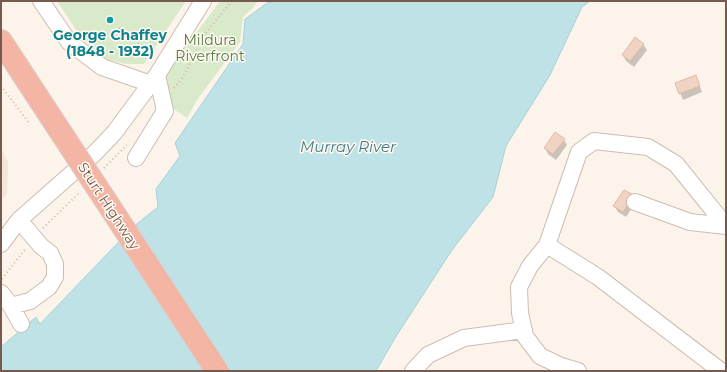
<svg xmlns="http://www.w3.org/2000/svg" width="727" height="372" viewBox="0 0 727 372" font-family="Montserrat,sans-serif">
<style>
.residential{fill:#f4e6d9}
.green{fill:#d8eac9}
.water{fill:#bfe2e6;stroke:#a6d2d7}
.shadow{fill:#0003}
.building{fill:#f1d3c3;stroke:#e3b9a4}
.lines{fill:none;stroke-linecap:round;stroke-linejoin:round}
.minor-casing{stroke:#cebcb0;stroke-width:18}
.highway-casing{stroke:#d9d1cd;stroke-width:24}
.path{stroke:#d6b6a6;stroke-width:2;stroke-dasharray:1 3;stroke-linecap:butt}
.minor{stroke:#fff;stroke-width:16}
.highway{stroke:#f4b5a4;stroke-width:22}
.highway-bridge-casing{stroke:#d9d1cd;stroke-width:24;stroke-linecap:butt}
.path-bridge{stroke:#d6b6a6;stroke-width:2;stroke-dasharray:1 3;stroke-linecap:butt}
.highway-bridge{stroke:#f4b5a4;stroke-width:22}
.culture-dot{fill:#0f9aa8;stroke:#fef9f1;stroke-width:1.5}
.labels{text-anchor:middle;stroke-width:3;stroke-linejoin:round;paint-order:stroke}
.culture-label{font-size:14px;font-weight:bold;fill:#0d838f;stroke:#fef9f1}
.park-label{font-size:14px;fill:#597c46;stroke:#fef9f1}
.street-label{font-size:14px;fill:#775a4e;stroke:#fef9f1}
.water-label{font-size:15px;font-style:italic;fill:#457b82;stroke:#fef9f1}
</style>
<rect width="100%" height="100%" fill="#fcf4eb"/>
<!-- residential -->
<path class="residential" d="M1,148L8,162L7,194L1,200Z"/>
<!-- green -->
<path class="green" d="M57,1H186L144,64H126L102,58L80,36Z
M220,1H258L253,8L243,17L240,42L197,100L187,118L151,94Z"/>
<!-- water -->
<path class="water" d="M276,1H590L582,7L550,75L506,146L493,197L452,250L395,338L376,371H1V347L36,317L40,324L133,227L158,207L156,189L180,156L175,143L243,44L245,19L267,3Z"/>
<!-- shadow -->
<path class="shadow" d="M643,44L647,50L634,67L626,61L623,55Z
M696,76L702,92L683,100L676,83Z
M564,140L567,145L556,160L548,154L545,148Z
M636,202L626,217L618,212L615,207Z"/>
<!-- building -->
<path class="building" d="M635,37L644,44L630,61L622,55Z
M696,75L700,86L679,94L675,83Z
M555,132L565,139L553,154L544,148Z
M624,190L634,195L623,212L613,206Z"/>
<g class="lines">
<defs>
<path id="minor" d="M41,1L69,42L102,67L151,84
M136,158L165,111L157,75
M635,202L690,222L726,226
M1,244L19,220L95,153L114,133L157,75L203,1
M547,245L579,152L594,141L648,147L676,164L726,226
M1,293L11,306L30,301L49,287L55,277V264L50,253L41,246L19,220
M11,306L21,324
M413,371L428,355L464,338L524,330
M578,371L561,366L540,356L525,336L520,313L519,287L530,266L547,245L598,277L721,371"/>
<path id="highway" d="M1,41L58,128
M127,233L217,371"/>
</defs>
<!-- minor casing -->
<use href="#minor" class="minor-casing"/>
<!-- highway casing -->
<use href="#highway" class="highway-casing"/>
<!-- path -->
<path class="path" d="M119,28L151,53
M1,86L29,123
M174,88L183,77L204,35L232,1
M104,168L127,145
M43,228L80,192
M2,279L26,248"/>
<!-- minor -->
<use href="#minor" class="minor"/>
<!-- highway -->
<use href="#highway" class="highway"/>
<defs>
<path id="highway-bridge" d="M58,128L127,233"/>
</defs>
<!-- highway-bridge casing -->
<use href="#highway-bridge" class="highway-bridge-casing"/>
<!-- path-bridge -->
<path class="path-bridge" d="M142,239L229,371"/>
<!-- highway-bridge -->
<use href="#highway-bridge" class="highway-bridge"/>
</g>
<!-- markers -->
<circle class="culture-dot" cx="110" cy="20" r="4"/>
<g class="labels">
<!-- culture labels -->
<g class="culture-label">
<text x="110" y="40">George Chaffey<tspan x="110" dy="16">(1848 - 1932)</tspan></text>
</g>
<!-- park labels -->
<g class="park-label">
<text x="210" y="45">Mildura<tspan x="210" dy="16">Riverfront</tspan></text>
</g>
<!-- street labels -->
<g class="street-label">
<text transform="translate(109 206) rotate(57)" y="5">Sturt Highway</text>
</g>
<!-- water labels -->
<g class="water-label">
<text x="348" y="152">Murray River</text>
</g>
</g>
<!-- border -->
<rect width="727" height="372" fill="none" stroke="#775a4e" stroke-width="4"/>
</svg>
